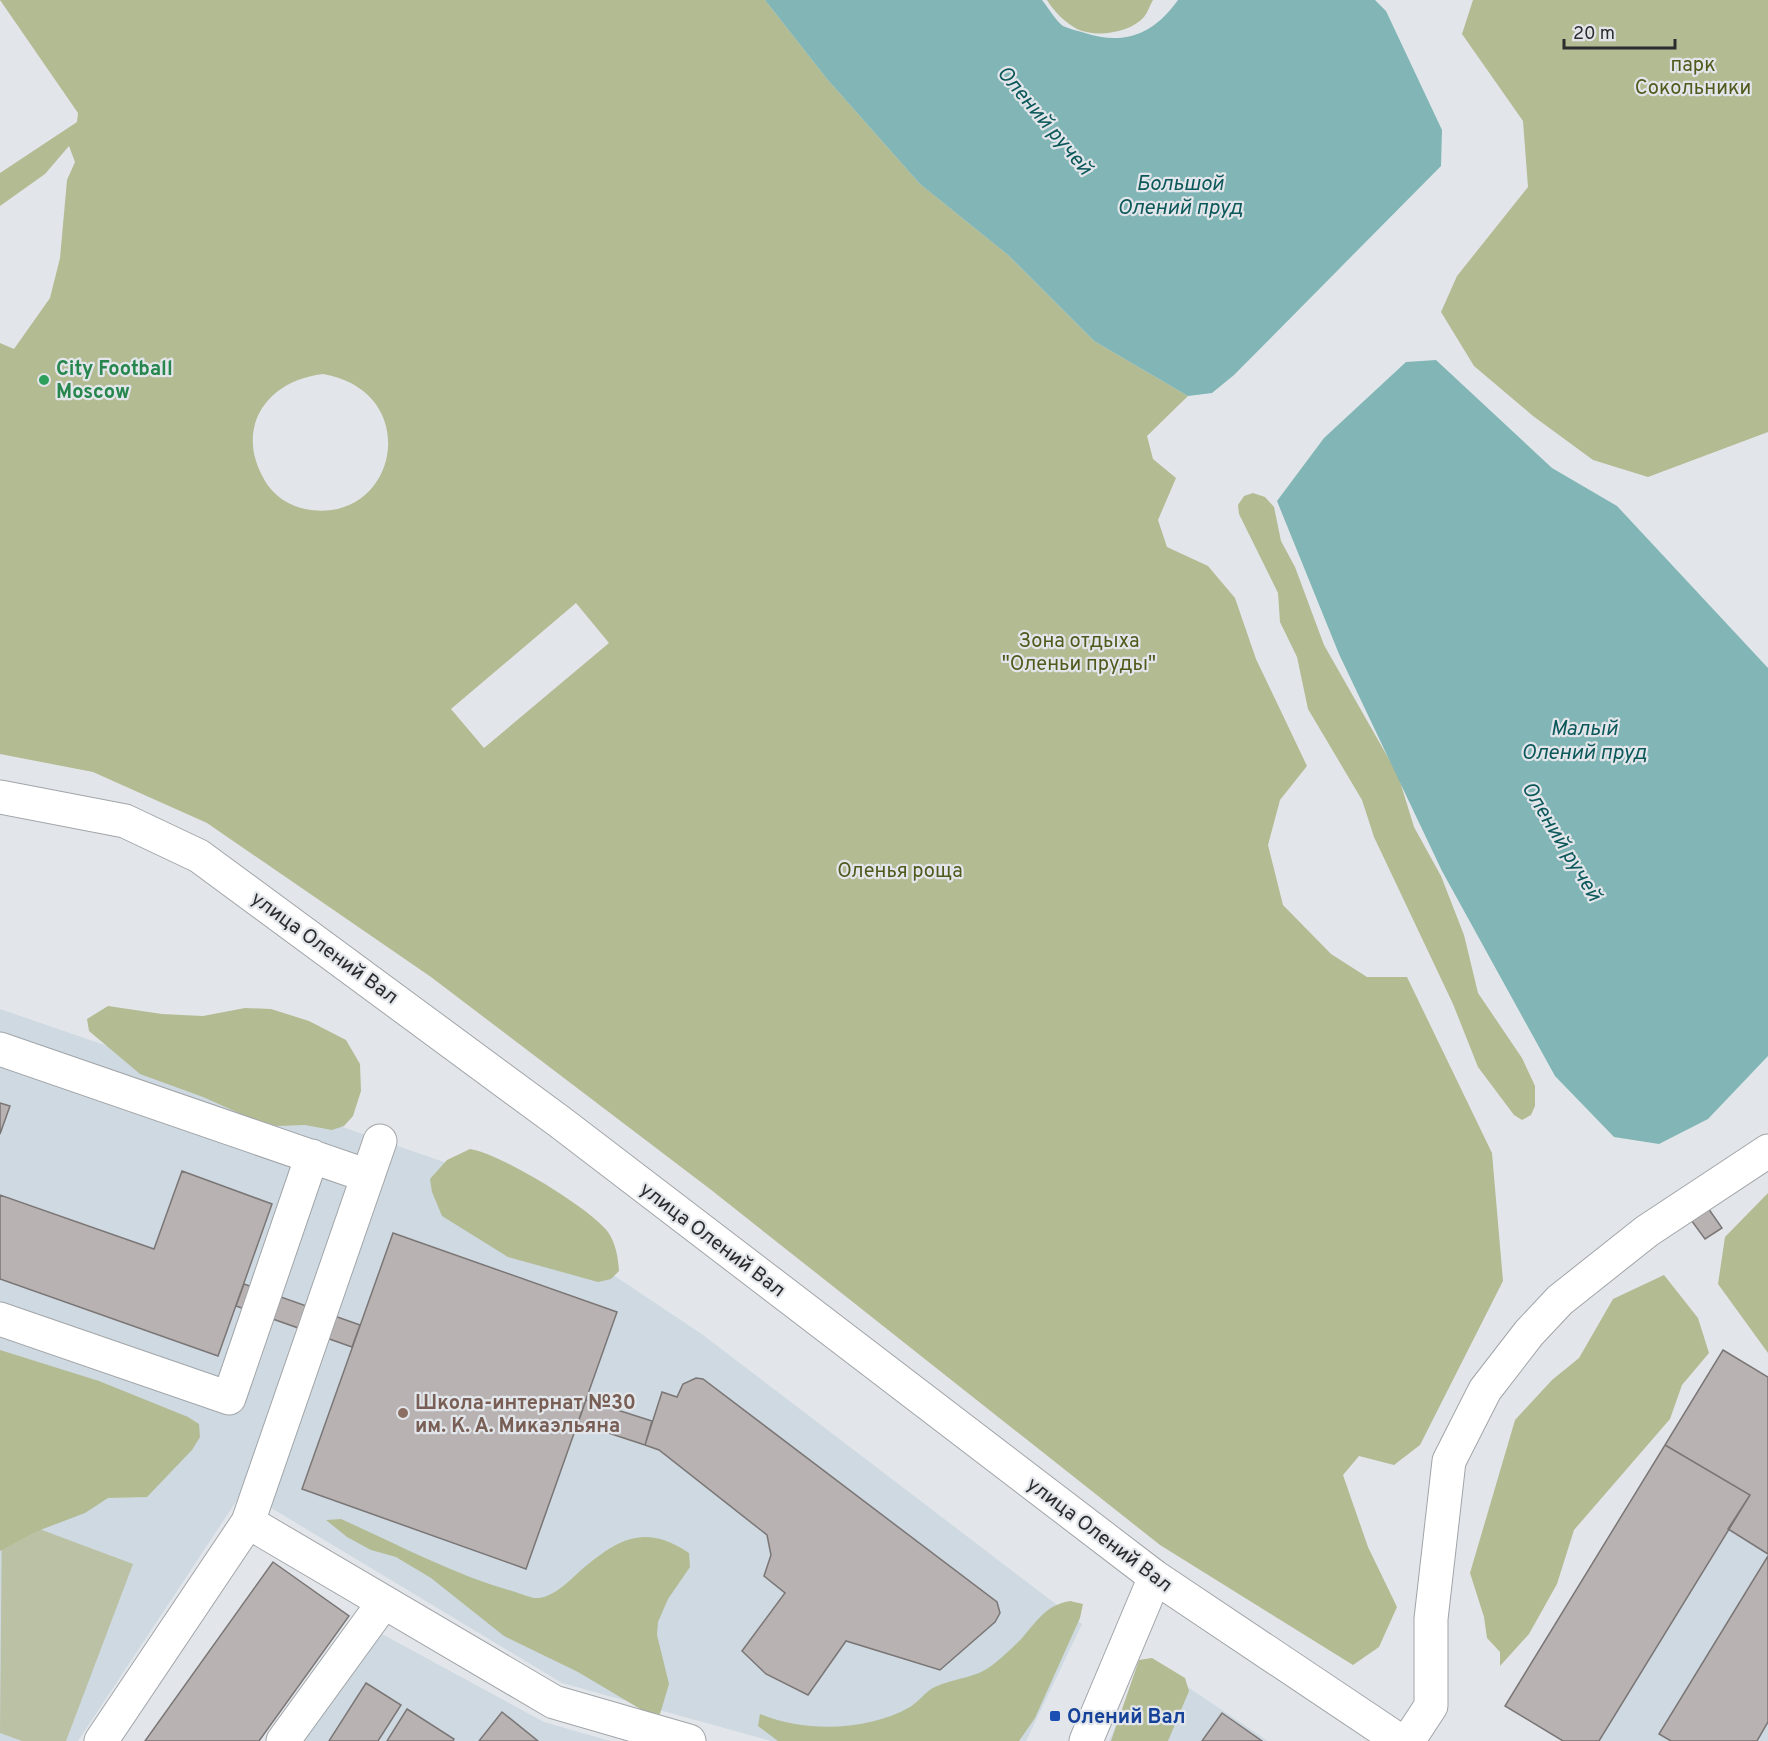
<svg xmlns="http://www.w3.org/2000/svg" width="1768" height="1741" viewBox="0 0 1768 1741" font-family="Overpass,sans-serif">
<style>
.built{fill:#cfd9e1}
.green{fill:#bbc1a4}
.forest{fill:#b3bb93;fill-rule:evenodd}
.water{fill:#81b5b6}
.building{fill:#b8b2b2;stroke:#7b7676;stroke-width:1.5}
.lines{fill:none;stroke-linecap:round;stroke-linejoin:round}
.minor-casing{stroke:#a1a5a8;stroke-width:35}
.major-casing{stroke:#a1a5a8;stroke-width:35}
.minor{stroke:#fff;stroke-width:33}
.major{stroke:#fff;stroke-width:33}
.leisure-dot{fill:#2e9e5b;stroke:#e2e6ea;stroke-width:2}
.education-dot{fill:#8d6e63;stroke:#e2e6ea;stroke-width:2}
.transit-dot{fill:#1a4fb4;stroke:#e2e6ea;stroke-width:2}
.labels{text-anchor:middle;stroke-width:4.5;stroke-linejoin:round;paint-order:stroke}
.park-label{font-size:20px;fill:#51591c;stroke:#e2e6ea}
.leisure-label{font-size:20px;font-weight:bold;fill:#27864d;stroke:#e2e6ea;text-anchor:start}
.street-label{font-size:20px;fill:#2b2c2e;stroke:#e2e6ea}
.education-label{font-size:20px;font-weight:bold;fill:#785e54;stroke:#e2e6ea;text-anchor:start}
.transit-label{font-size:20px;font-weight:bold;fill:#164399;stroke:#e2e6ea;text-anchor:start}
.water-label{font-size:21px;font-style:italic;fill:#0c585a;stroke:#e2e6ea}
</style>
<rect width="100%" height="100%" fill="#e2e6ea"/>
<!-- built -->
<path class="built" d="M0,1009L444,1162L703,1335L1082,1624L1026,1741H771L562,1683L243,1491L78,1741H0Z
M1723,1350L1768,1377V1741H1563L1505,1706Z
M382,1634L544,1722L610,1741H302Z
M1146,1659L1268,1741H1109Z"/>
<!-- green -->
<path class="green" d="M2,1515L133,1564L66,1741H22L0,1733Z"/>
<!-- forest -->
<path class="forest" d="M0,0H765L827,79L920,184L1008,255L1094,341L1188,396L1147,436L1153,459L1176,478L1158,520L1167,547L1208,566L1235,598L1256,659L1307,766L1280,800L1268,845L1283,905L1331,954L1367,977H1407L1492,1153L1503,1281L1420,1445L1394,1465L1359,1456L1343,1475L1368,1547L1397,1607L1379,1647L1353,1665L1160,1545L710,1189L431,977L207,823L93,772L0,754V343L14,349L50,298L60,258L67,180L75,162L69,146L45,174L0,206V173L77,122L78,113ZM323,374C426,392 397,527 305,509C289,506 273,495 265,481C234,429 265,381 323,374ZM576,603L609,643L484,748L451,709Z
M1047,0H1153C1150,5 1148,12 1144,17C1130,33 1096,38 1077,29C1065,22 1054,12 1047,0Z
M1473,0H1768V432L1648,477L1593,460L1533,416L1474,366L1441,312L1457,276L1528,187L1523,121L1462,34Z
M1253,493L1265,497L1274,507L1281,541L1295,567L1324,645L1398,775L1414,827L1441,876L1464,935L1478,993L1522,1058L1535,1086V1106L1531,1115L1522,1120L1514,1115L1478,1067L1453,1004L1374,837L1362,800L1308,709L1297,657L1280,622L1278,593L1239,514L1238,505L1244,496Z
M108,1006L162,1014L203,1016L245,1008L271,1009L309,1021L346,1040L360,1064L361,1091L353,1116L344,1126L332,1130L305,1125L277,1126L250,1118L203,1097L140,1074L89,1031L87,1019Z
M470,1149C499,1153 590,1208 608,1232C616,1244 618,1257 619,1271L611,1279L598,1282L508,1257L442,1216L432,1192L430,1179L447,1160Z
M1768,1193V1353L1718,1284L1725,1237Z
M1664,1275L1698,1318L1709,1353L1682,1385L1670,1419L1574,1530L1557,1584L1529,1634L1500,1666V1652L1487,1638L1484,1617L1470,1573L1515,1420L1552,1380L1579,1358L1613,1299Z
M0,1350L99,1381L188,1417L199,1424L200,1437L192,1450L147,1497L108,1498L85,1513L35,1532L0,1551Z
M341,1519C397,1544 452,1574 512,1591C520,1593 531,1599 539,1598C555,1596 569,1581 580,1571C618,1539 644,1523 689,1553L690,1567L668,1599L658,1622L657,1635L669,1684L660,1714L647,1713L578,1672L504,1636L431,1578L396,1557L371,1550L347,1537L326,1520Z
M1070,1601L1083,1604L1080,1618L1035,1718L1019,1741H778L758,1726L760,1714C805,1733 868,1731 910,1707C918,1702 924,1694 931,1689C945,1681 964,1679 979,1673C991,1668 1002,1657 1012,1648C1033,1630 1040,1606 1070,1601Z
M1152,1658L1185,1678L1189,1691L1168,1741H1111L1139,1660Z"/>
<!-- water -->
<path class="water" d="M765,0H1042C1048,7 1055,20 1063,26C1069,29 1079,31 1085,33C1124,46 1154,34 1178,0H1375L1386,11L1442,130L1441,166L1234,375L1212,393L1188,396L1094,341L1008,255L920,184L827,79Z
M1436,360L1552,468L1617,506L1768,668V1056L1708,1119L1659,1144L1614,1137L1555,1076L1442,871L1339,654L1277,501L1324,438L1406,362Z"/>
<!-- building -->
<path class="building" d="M0,1103L10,1106L0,1134Z
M182,1171L272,1204L218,1356L0,1279V1195L154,1249Z
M1708,1208L1722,1228L1705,1239L1691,1220Z
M393,1233L617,1312L526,1569L302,1489Z
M244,1284L360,1325L352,1347L236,1306Z
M1723,1350L1768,1377V1554L1728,1529L1750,1495L1665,1445Z
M696,1378L703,1379L997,1602L1000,1613L995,1622L940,1670L846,1641L808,1695L766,1674L742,1651L785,1593L764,1576L771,1555L767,1535L659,1450L645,1445L662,1392L677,1397L683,1384Z
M586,1400L652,1421L645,1445L578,1423Z
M1665,1445L1750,1495L1599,1741H1563L1505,1706Z
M1768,1556V1722L1757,1741H1671L1659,1734Z
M273,1562L349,1616L259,1741H145Z
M366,1683L401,1705L378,1741H329Z
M407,1709L454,1739L453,1741H387Z
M502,1712L538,1741H479Z
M1222,1713L1262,1741H1202Z"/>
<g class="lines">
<defs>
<path id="minor" d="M0,1049L368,1176
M0,1319L229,1398L312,1156
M248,1522L554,1702L689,1741
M101,1741L248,1522L380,1141
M283,1741L384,1602
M1086,1741L1155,1577
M1408,1741L1431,1706V1619L1449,1461L1485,1390L1529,1333L1560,1300L1647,1231L1768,1151"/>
<path id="major" d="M0,797L125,821L199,856L560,1122L1155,1577L1400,1741"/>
</defs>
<!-- minor casing -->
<use href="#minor" class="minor-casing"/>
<!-- major casing -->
<use href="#major" class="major-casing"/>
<!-- minor -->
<use href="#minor" class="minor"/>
<!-- major -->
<use href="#major" class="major"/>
</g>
<!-- markers -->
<circle class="leisure-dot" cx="44" cy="380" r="6"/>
<circle class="education-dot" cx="403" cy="1413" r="6"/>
<rect class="transit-dot" x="1049" y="1710" width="12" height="12" rx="3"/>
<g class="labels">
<!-- park labels -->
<g class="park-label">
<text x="1693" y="71">парк<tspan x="1693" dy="23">Сокольники</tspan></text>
<text x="1079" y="647">Зона отдыха<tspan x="1079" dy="23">"Оленьи пруды"</tspan></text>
<text x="900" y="877">Оленья роща</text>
</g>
<!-- leisure labels -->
<g class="leisure-label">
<text x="56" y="375">City Football<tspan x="56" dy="23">Moscow</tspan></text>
</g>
<!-- street labels -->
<g class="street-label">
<text transform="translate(325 947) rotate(36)" y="7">улица Олений Вал</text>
<text transform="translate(713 1239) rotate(37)" y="7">улица Олений Вал</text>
<text transform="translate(1100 1534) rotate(37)" y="7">улица Олений Вал</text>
</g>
<!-- education labels -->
<g class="education-label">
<text x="415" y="1409">Школа-интернат №30<tspan x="415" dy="23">им. К. А. Микаэльяна</tspan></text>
</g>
<!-- transit labels -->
<g class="transit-label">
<text x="1067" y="1723">Олений Вал</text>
</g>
<!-- water labels -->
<g class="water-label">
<text transform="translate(1045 120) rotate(50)" y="7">Олений ручей</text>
<text x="1180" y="190">Большой<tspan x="1180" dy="24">Олений пруд</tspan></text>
<text x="1584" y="735">Малый<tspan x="1584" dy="24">Олений пруд</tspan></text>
<text transform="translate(1562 841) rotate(59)" y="7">Олений ручей</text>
</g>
</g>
<!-- scale -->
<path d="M1564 39v9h111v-9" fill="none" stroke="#2b2c2e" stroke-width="3"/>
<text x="1573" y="39" font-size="18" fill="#2b2c2e" stroke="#e2e6ea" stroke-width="4.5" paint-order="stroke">20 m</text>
</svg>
